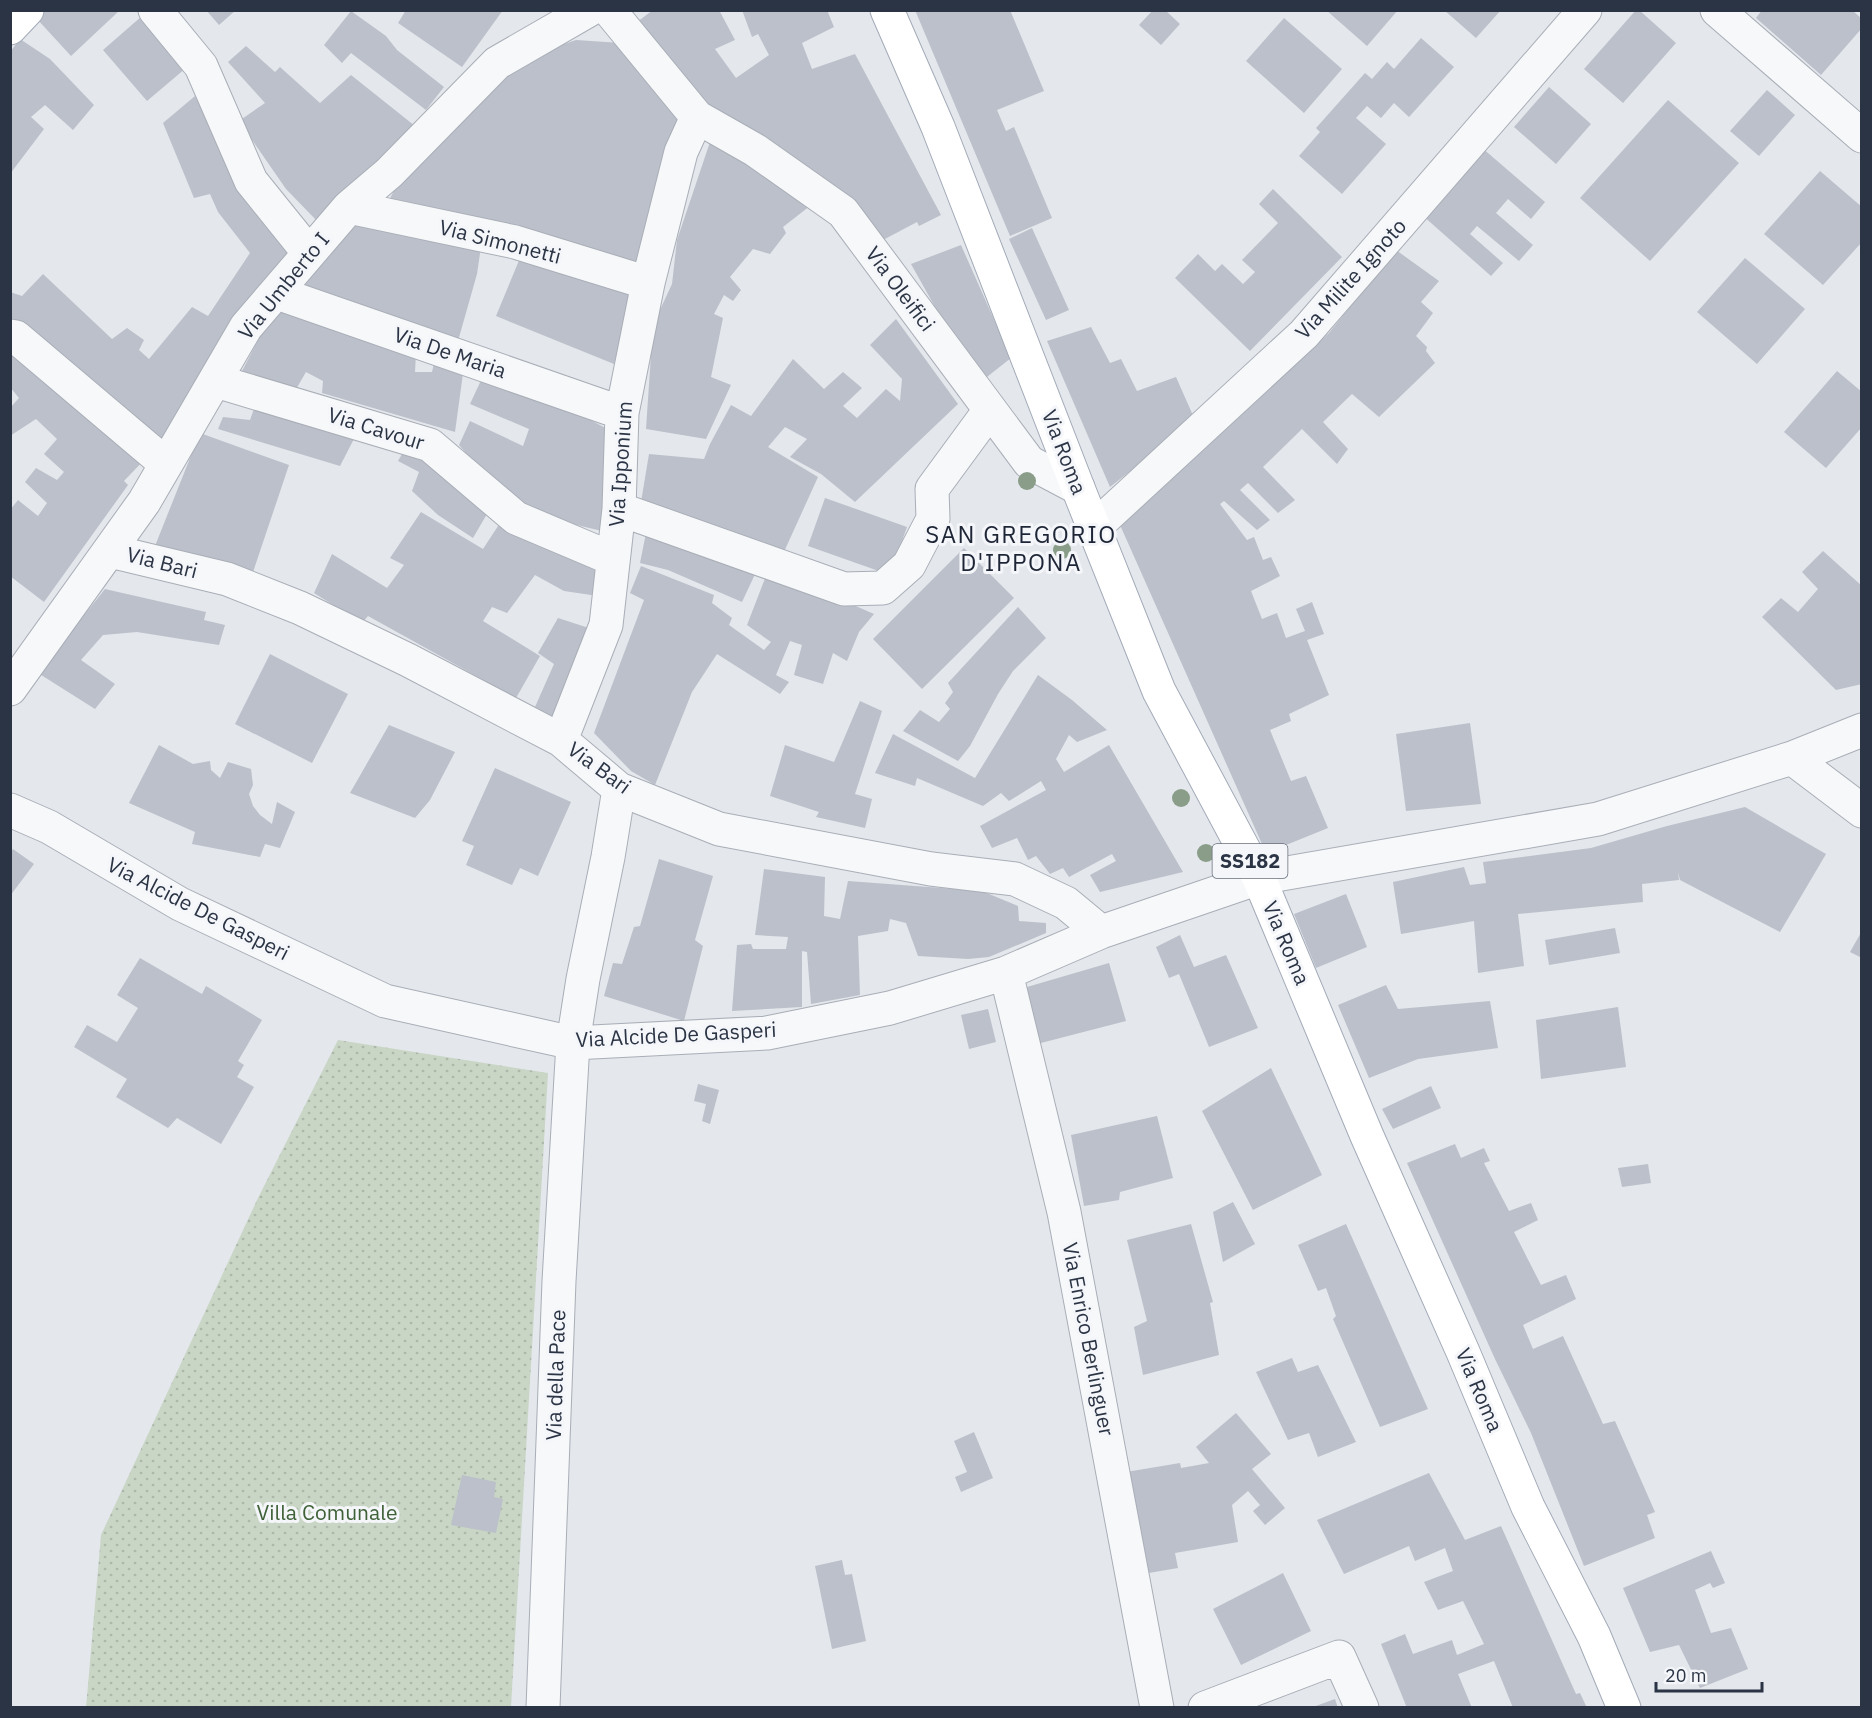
<svg xmlns="http://www.w3.org/2000/svg" width="1872" height="1718" viewBox="0 0 1872 1718" font-family="'IBM Plex Sans',sans-serif">
<style>
.park{fill:url(#park-dots)}
.building{fill:#bbc0ca}
.lines{fill:none;stroke-linecap:round;stroke-linejoin:round}
.street-casing{stroke:#a9aeb7;stroke-width:35}
.primary-casing{stroke:#a3abb8;stroke-width:35}
.street{stroke:#f7f8fa;stroke-width:33}
.primary{stroke:#fff;stroke-width:33}
.tree{fill:#899d89}
.labels{text-anchor:middle;stroke-width:6;stroke-linejoin:round;paint-order:stroke}
.shield{fill:#f4f6f9;stroke:#676e7b;stroke-width:1.5}
.shield-label{font-size:20px;font-weight:bold;fill:#2b3445}
.street-label{font-size:21px;fill:#2b3445;stroke:#f4f6f9}
.park-label{font-size:21px;fill:#3f6138;stroke:#f4f6f9}
.quarter-label{font-size:24px;letter-spacing:1.5px;fill:#1d2536;stroke:#f4f6f9}
</style>
<defs>
<pattern id="park-dots" width="8" height="8" patternUnits="userSpaceOnUse" patternTransform="scale(1.5)"><rect width="8" height="8" fill="#c9d6c5"/><path d="M2 2h.1M6 6h.1" fill="none" stroke="#adb8ab" stroke-width="1.8" stroke-linecap="round"/></pattern>
</defs>
<rect width="100%" height="100%" fill="#e4e7ec"/>
<!-- park -->
<path class="park" d="M338,1040L548,1073L511,1707L86,1708L101,1535L258,1198Z"/>
<!-- building -->
<path class="building" d="M46,10H120L71,56L37,19Z
M206,10H236L219,25Z
M406,10H503L462,67L398,23Z
M653,10H719L735,40L715,49L736,78L769,55L758,34L752,37L742,10H827L834,27L802,43L812,69L855,54L941,215L919,226L917,222L883,240L706,111L637,22Z
M915,10H1010L1044,91L997,110L1006,131L1014,127L1052,218L1010,236Z
M1153,10H1165L1180,24L1161,45L1139,25Z
M1326,10H1398L1367,46Z
M1444,10H1501L1476,38Z
M1636,10H1639L1676,43L1623,103L1584,69Z
M1762,10H1852L1862,19V28L1821,75L1756,18Z
M351,11L386,36L397,50L444,87L426,110L351,53L342,63L324,45Z
M142,16L186,68L147,101L103,50Z
M1284,18L1342,69L1304,113L1246,61Z
M1421,38L1454,67L1409,117L1394,103L1381,118L1367,106L1356,118L1386,144L1342,194L1299,156L1320,132L1316,128L1365,73L1372,79L1387,62L1394,69Z
M20,39L50,59L94,105L73,130L45,105L31,117L44,129L10,174V52Z
M576,40L621,43L679,115L640,274L387,204L410,160L526,57Z
M246,46L275,72L280,67L320,103L351,75L415,126L318,222L286,189L239,121L265,103L228,62Z
M1549,87L1591,124L1556,164L1514,127Z
M1767,90L1795,115L1759,156L1730,131Z
M195,96L244,194L292,255L164,451L10,327V292L22,296L43,274L112,339L127,328L144,340L139,350L149,359L192,307L208,316L250,253L218,212L210,194L194,198L163,123Z
M1668,100L1739,163L1650,261L1580,198Z
M710,142L815,202L783,227L786,233L770,254L753,249L730,277L741,290L733,301L724,295L714,314L723,318L711,377L731,385L706,439L646,429L653,325L672,284L677,240Z
M1481,147L1545,202L1531,219L1508,199L1496,213L1533,245L1519,261L1477,226L1470,234L1503,263L1491,276L1422,215Z
M1820,171L1862,207V242L1823,285L1764,234Z
M1273,189L1342,257L1250,351L1175,278L1198,254L1215,271L1222,264L1243,284L1255,272L1242,260L1278,223L1259,204Z
M357,214L482,240L477,274L458,341L303,287Z
M1032,228L1069,310L1046,320L1009,239Z
M961,245L1011,358L978,384L911,264Z
M525,246L636,287L614,364L496,316Z
M1396,250L1439,281L1421,302L1433,313L1416,336L1427,347L1426,351L1435,363L1379,417L1352,394L1323,422L1348,449L1337,464L1302,429L1263,467L1295,500L1278,513L1248,483L1240,490L1270,520L1257,530L1224,501L1220,504L1247,540L1254,537L1263,560L1271,557L1280,576L1251,591L1262,619L1277,613L1286,638L1305,631L1296,609L1312,602L1324,634L1307,640L1329,695L1289,714L1291,721L1270,730L1291,781L1306,776L1328,828L1266,853L1120,525L1329,333Z
M1745,258L1805,309L1757,364L1697,312Z
M279,300L416,353L415,372H432L435,359L464,366L455,432L322,393L323,381L306,372L295,391L242,371Z
M896,319L958,404L855,502L821,474L790,457L807,439L785,427L768,447L818,477L783,554L640,508L649,454L704,459L710,444L731,405L751,416L793,359L824,389L843,372L862,388L843,406L857,418L886,389L900,401L902,379L870,345Z
M1091,327L1110,363L1121,359L1137,391L1176,377L1195,420L1110,487L1047,341Z
M20,350L145,459L124,481L128,485L44,602L10,576V510L18,500L38,516L47,503L25,482L36,468L57,480L64,472L44,454L57,439L36,419L10,436V408L19,398L10,387V357Z
M1837,371L1862,392V427L1826,468L1784,432Z
M483,376L549,398L613,432L606,532L556,520L498,491L459,445L470,421L523,446L529,429L470,404Z
M255,406L356,435L340,466L218,429L223,417L250,420Z
M200,433L289,465L251,578L153,551Z
M406,447L491,507L473,538L438,515L412,491L419,472L398,461Z
M825,498L907,527L890,575L808,546Z
M421,512L483,549L500,523L603,564L598,596L564,591L535,575L507,613L492,607L483,621L540,656L516,698L368,616L362,623L314,593L332,554L387,588L404,565L390,558Z
M646,533L757,570L742,602L668,570L640,563Z
M964,548L1014,598L922,689L873,639Z
M1823,551L1862,586V684L1836,690L1762,617L1781,598L1798,612L1818,589L1802,572Z
M641,566L714,595L712,603L732,618L729,625L764,650L771,642L747,625L769,568L874,614L859,632L847,661L833,653L823,684L794,675L802,645L790,641L776,675L789,682L780,694L717,654L692,692L655,785L631,771L594,733L644,600L630,593Z
M105,589L206,612L204,620L225,625L219,645L137,632L103,635L81,660L115,684L95,709L38,673Z
M1018,607L1046,638L1013,671L998,694L970,746L958,761L903,731L920,710L939,722L950,709L945,703L953,692L948,683Z
M558,618L595,630L558,719L535,707L554,664L538,653Z
M270,654L348,694L312,763L235,724Z
M1038,675L1072,700L1107,730L1077,742L1069,735L1056,759L1064,772L1109,745L1183,872L1100,892L1090,875L1116,861L1112,854L1069,877L1063,868L1050,874L1036,856L1028,860L1017,838L992,848L980,826L1046,790L1041,781L1009,801L1001,793L983,806L917,778L915,786L875,773L893,734L975,778Z
M860,701L882,711L855,794L872,799L865,828L816,817L819,812L770,796L785,745L834,762Z
M1470,723L1481,804L1406,811L1396,734Z
M389,725L455,752L430,800L415,818L350,793Z
M159,745L193,764L210,761L211,770L220,778L228,762L251,769L253,785L249,794L253,806L260,815L272,824L277,802L295,812L280,848L265,844L260,857L192,844L195,832L129,803Z
M495,768L571,802L538,876L520,868L512,885L466,865L474,846L462,841Z
M1745,807L1826,854L1780,932L1680,880L1678,872L1679,880L1642,884L1643,902L1518,914L1524,966L1478,973L1474,921L1401,934L1393,882L1464,867L1470,885L1486,883L1483,862L1591,848L1667,826Z
M13,849L34,864L10,896V854Z
M659,859L713,876L695,940L703,946L684,1021L604,996L613,963L622,964L634,927L640,926Z
M764,869L825,877L824,916L840,919L848,881L982,891L1018,906L1019,921L1046,923V933L989,957L968,959L918,956L906,923L890,919L888,931L858,936L860,995L811,1004L807,952L802,951V1007L732,1011L737,945L751,944L753,949H786L788,937L755,935Z
M1346,894L1367,947L1316,968L1294,914Z
M1615,928L1620,953L1549,965L1545,940Z
M1862,931V958L1850,952Z
M1180,935L1194,967L1226,955L1258,1028L1209,1047L1179,974L1169,978L1156,947Z
M140,958L202,994L206,986L262,1020L238,1061L244,1065L237,1077L254,1087L221,1144L177,1118L168,1128L116,1097L127,1079L74,1047L87,1025L117,1042L138,1008L117,995Z
M1109,963L1126,1021L1037,1044L1027,987Z
M1386,985L1398,1009L1490,1001L1498,1048L1418,1059L1369,1078L1338,1005Z
M1618,1007L1626,1067L1541,1079L1536,1020Z
M988,1009L996,1042L969,1049L961,1015Z
M1271,1068L1322,1175L1253,1210L1202,1111Z
M698,1084L719,1090L710,1124L702,1121L706,1104L694,1101Z
M1431,1086L1441,1108L1393,1129L1382,1109Z
M1157,1116L1173,1178L1120,1192L1119,1200L1084,1206L1071,1135Z
M1455,1144L1461,1158L1484,1148L1490,1161L1484,1163L1509,1211L1531,1203L1538,1220L1514,1232L1541,1285L1566,1275L1576,1299L1523,1325L1533,1349L1563,1336L1603,1424L1615,1421L1655,1512L1647,1515L1655,1538L1584,1566L1531,1433L1495,1359L1407,1163Z
M1648,1164L1651,1183L1622,1187L1618,1168Z
M1233,1202L1255,1244L1223,1262L1213,1212Z
M1191,1224L1213,1302L1210,1303L1219,1355L1143,1375L1134,1327L1147,1321L1127,1240Z
M1346,1224L1428,1409L1380,1427L1333,1319L1336,1316L1326,1288L1318,1291L1298,1245Z
M1292,1358L1298,1372L1318,1365L1356,1442L1318,1457L1309,1433L1288,1440L1256,1372Z
M1236,1413L1271,1454L1252,1469L1285,1508L1265,1525L1253,1511L1260,1505L1248,1491L1232,1505L1238,1542L1175,1553L1178,1568L1143,1574L1126,1472L1180,1463L1181,1468L1209,1463L1196,1447Z
M974,1432L993,1478L961,1492L955,1477L967,1472L954,1441Z
M1429,1473L1465,1540L1501,1526L1576,1694L1580,1693L1587,1708H1513L1494,1661L1458,1674L1472,1708H1407L1381,1644L1405,1634L1413,1654L1452,1640L1457,1655L1484,1644L1463,1601L1438,1610L1424,1582L1453,1571L1445,1548L1415,1561L1409,1546L1344,1574L1317,1520Z
M462,1475L496,1482L494,1497L503,1499L496,1533L451,1525Z
M1711,1551L1725,1583L1713,1588L1710,1583L1695,1590L1711,1633L1731,1628L1748,1669L1700,1688L1679,1645L1650,1652L1623,1588Z
M842,1560L845,1575L852,1574L866,1641L832,1649L815,1566Z
M1283,1573L1311,1631L1241,1665L1213,1609Z
M1335,1699L1338,1708H1313V1707Z"/>
<g class="lines">
<defs>
<path id="street" d="M155,10L201,66L251,181L309,253
M609,10L697,117L755,150L843,212L1029,462L1078,488
M1717,10L1862,136
M349,207L515,242L648,283
M277,293L622,413
M10,336L16,337L166,464
M216,381L430,445L516,518L613,559
M619,509L844,589L883,588L909,565L933,519L932,489L990,410
M1095,527L1304,334L1585,10
M110,551L227,579L300,608L408,660L561,740L619,789L719,829L931,869L1015,879L1066,903L1101,932
M10,689L144,502L246,327L349,207L389,173L497,63L589,10
M561,740L606,625L619,509L622,413L648,283L681,152L697,117
M1792,758L1862,730
M10,810L49,827L180,904L385,1001L573,1043L767,1033L890,1008L1006,973L1101,932L1259,878L1598,819L1792,758L1862,811
M1006,973L1064,1212L1157,1708
M543,1708L559,1281L573,1043L583,979L608,857L619,789
M1205,1708L1339,1657L1362,1708"/>
<path id="primary" d="M887,10L938,127L1078,488L1159,691L1259,878L1367,1136L1463,1352L1528,1507L1594,1636L1624,1708
M10,28L27,10"/>
</defs>
<!-- street casing -->
<use href="#street" class="street-casing"/>
<!-- primary casing -->
<use href="#primary" class="primary-casing"/>
<!-- street -->
<use href="#street" class="street"/>
<!-- primary -->
<use href="#primary" class="primary"/>
</g>
<!-- trees -->
<g class="tree">
<circle cx="1027" cy="481" r="9"/>
<circle cx="1062" cy="550" r="9"/>
<circle cx="1181" cy="798" r="9"/>
<circle cx="1206" cy="853" r="9"/>
</g>
<g class="labels">
<!-- shield labels -->
<rect class="shield" x="1212.5" y="844" width="75" height="34" rx="4.5"/>
<g class="shield-label">
<text x="1250" y="868">SS182</text>
</g>
<!-- street labels -->
<g class="street-label">
<text transform="translate(500 242) rotate(14)" y="7">Via Simonetti</text>
<text transform="translate(1351 279) rotate(-48)" y="7">Via Milite Ignoto</text>
<text transform="translate(284 286) rotate(-51)" y="7">Via Umberto I</text>
<text transform="translate(900 289) rotate(53)" y="7">Via Oleifici</text>
<text transform="translate(450 353) rotate(19)" y="7">Via De Maria</text>
<text transform="translate(376 429) rotate(17)" y="7">Via Cavour</text>
<text transform="translate(1064 452) rotate(69)" y="7">Via Roma</text>
<text transform="translate(621 464) rotate(-86)" y="7">Via Ipponium</text>
<text transform="translate(162 563) rotate(14)" y="7">Via Bari</text>
<text transform="translate(599 768) rotate(36)" y="7">Via Bari</text>
<text transform="translate(198 909) rotate(27)" y="7">Via Alcide De Gasperi</text>
<text transform="translate(1286 943) rotate(67)" y="7">Via Roma</text>
<text transform="translate(676 1035) rotate(-3)" y="7">Via Alcide De Gasperi</text>
<text transform="translate(1088 1339) rotate(79)" y="7">Via Enrico Berlinguer</text>
<text transform="translate(556 1375) rotate(-88)" y="7">Via della Pace</text>
<text transform="translate(1479 1390) rotate(67)" y="7">Via Roma</text>
</g>
<!-- park labels -->
<g class="park-label">
<text x="327" y="1520">Villa Comunale</text>
</g>
<!-- quarter labels -->
<g class="quarter-label">
<text x="1021" y="543">SAN GREGORIO<tspan x="1021" dy="28">D'IPPONA</tspan></text>
</g>
</g>
<!-- border -->
<rect width="1872" height="1718" fill="none" stroke="#2b3445" stroke-width="24"/>
<!-- scale -->
<path d="M1656 1682v9h106v-9" fill="none" stroke="#2b3445" stroke-width="3"/>
<text x="1665" y="1682" font-size="18" fill="#2b3445" stroke="#f4f6f9" stroke-width="4.5" paint-order="stroke">20 m</text>
</svg>
